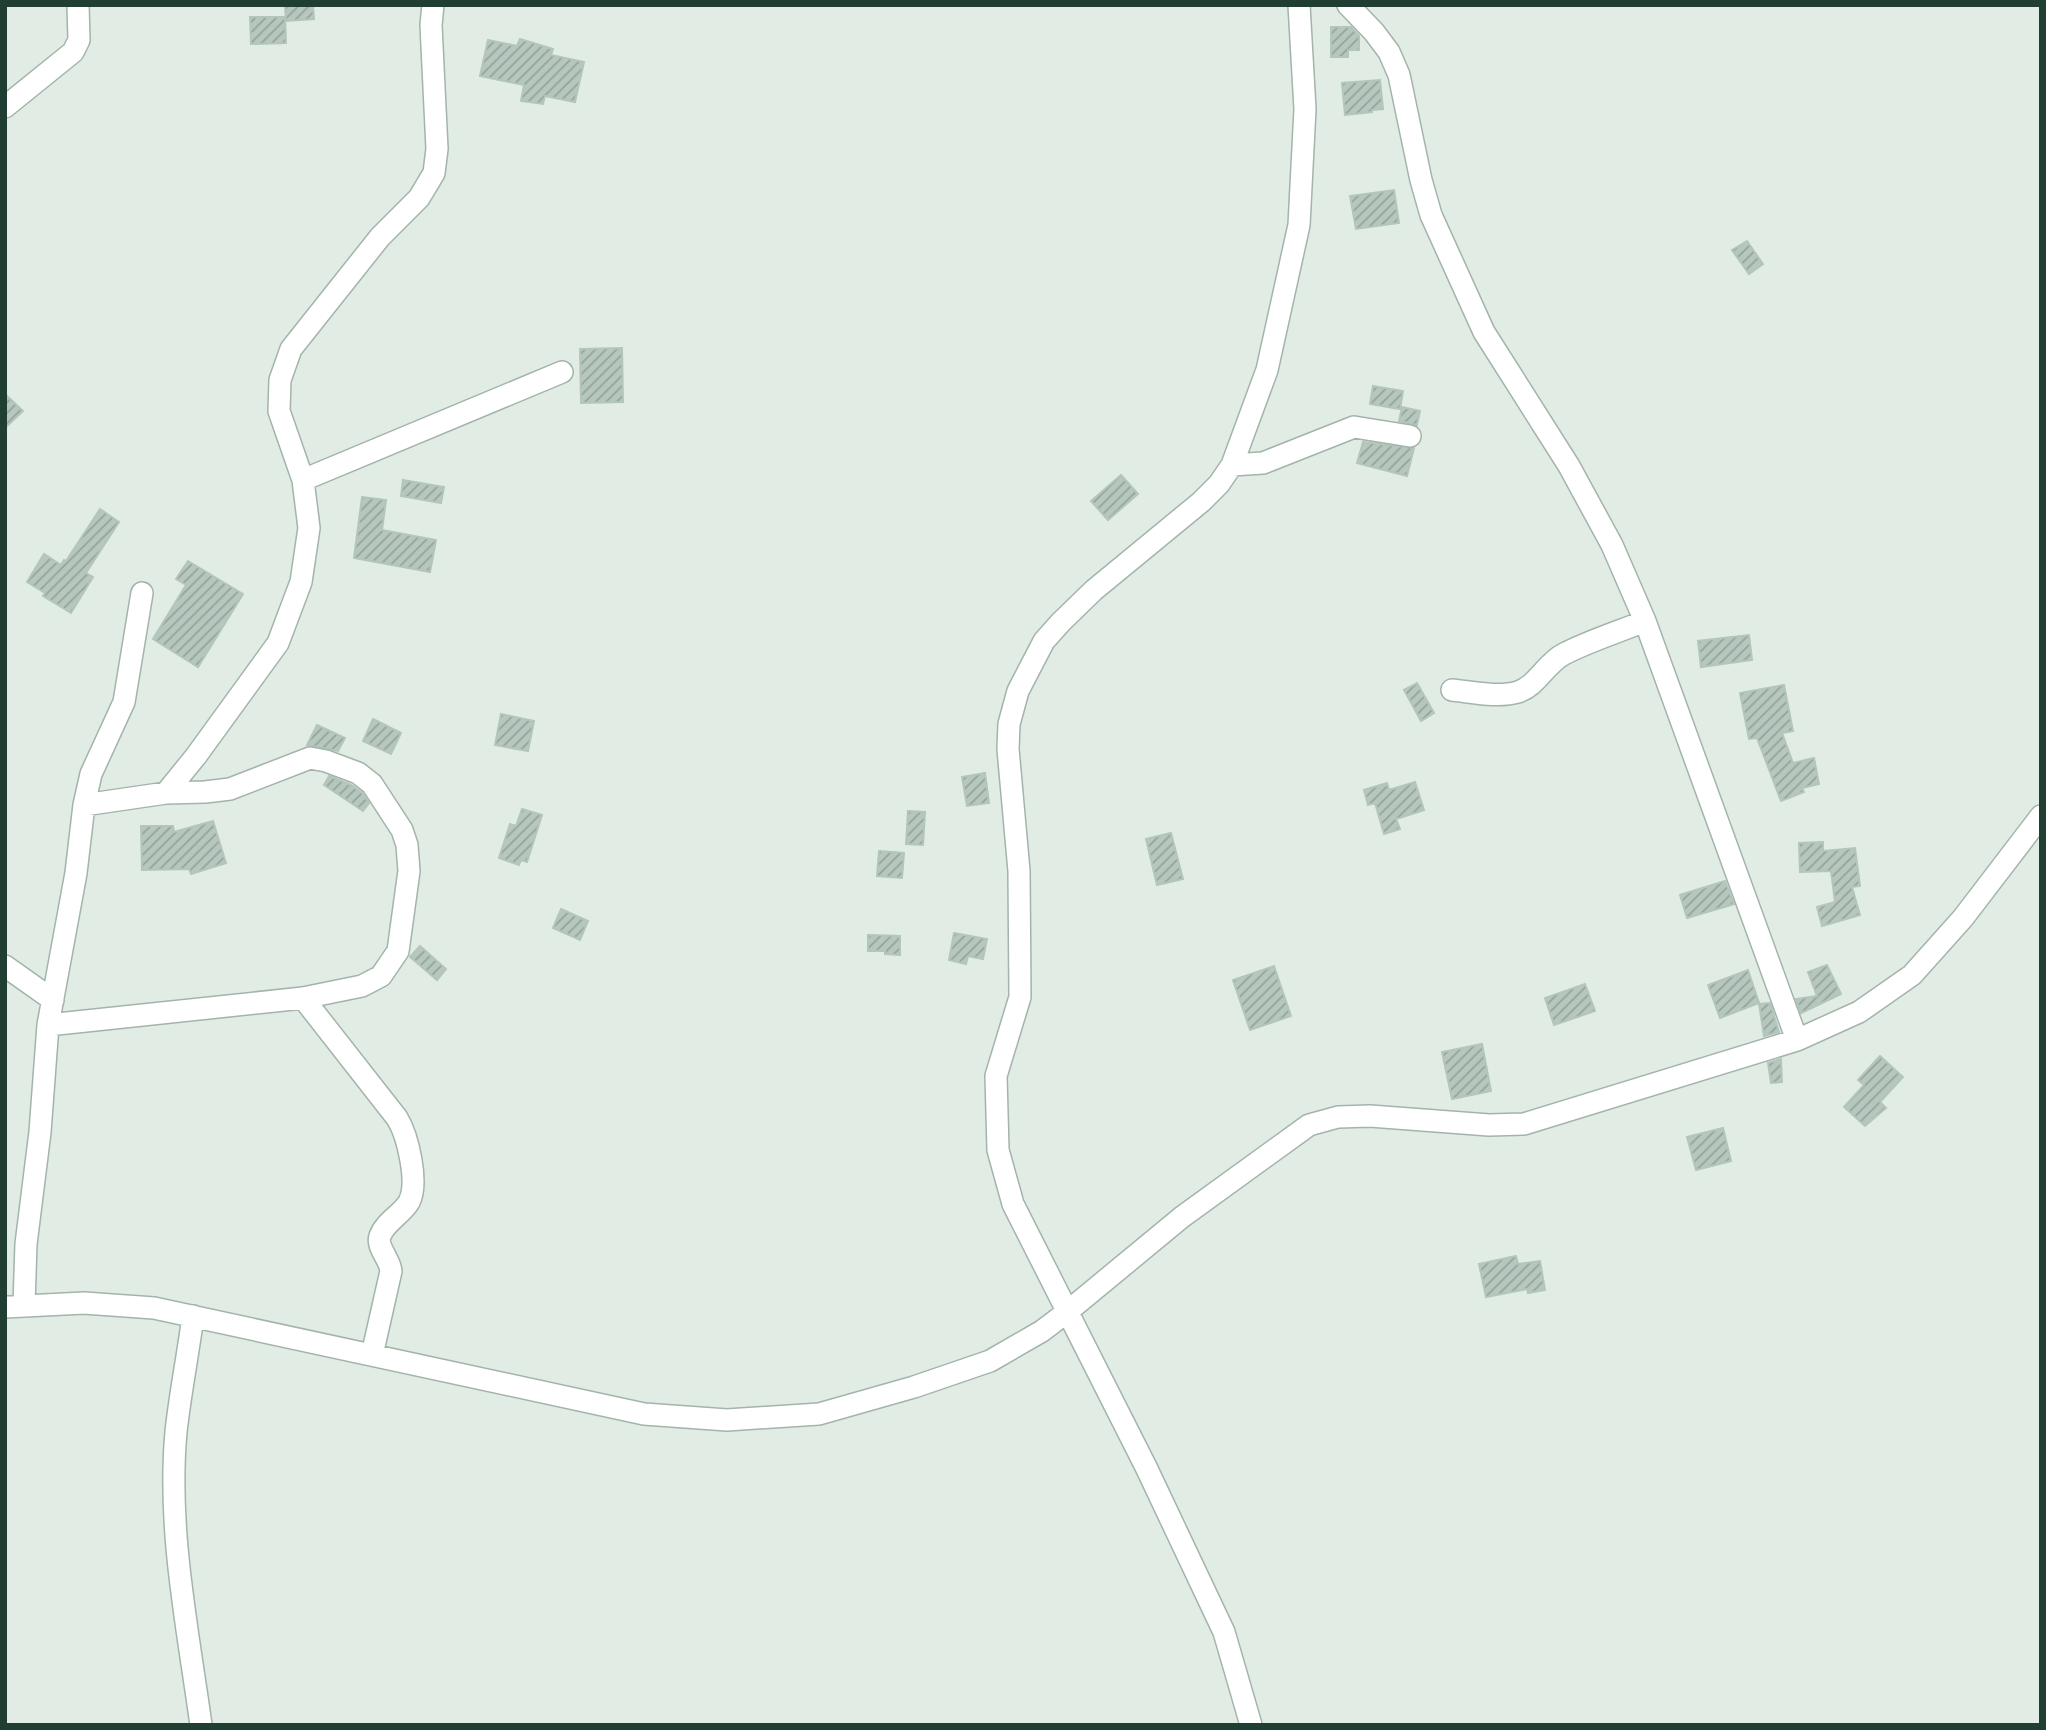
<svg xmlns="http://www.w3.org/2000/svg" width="2046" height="1730" viewBox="0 0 2046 1730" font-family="Jost,sans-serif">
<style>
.building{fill:url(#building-hatch);stroke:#b3c6bb;stroke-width:2}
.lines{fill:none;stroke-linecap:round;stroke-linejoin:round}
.minor-casing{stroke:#a3b4ab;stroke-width:24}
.minor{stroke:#fff;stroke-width:21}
</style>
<defs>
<pattern id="building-hatch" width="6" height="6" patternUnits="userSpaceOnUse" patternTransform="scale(1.75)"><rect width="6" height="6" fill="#b6c7be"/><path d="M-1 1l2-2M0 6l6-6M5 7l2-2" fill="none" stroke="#94a39b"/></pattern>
</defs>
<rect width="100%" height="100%" fill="#e1ece5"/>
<!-- building -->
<path class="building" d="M285,5H313L314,19L286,21Z
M250,17H285L286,43L251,44Z
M1331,27H1351L1359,36V50H1348V57H1331Z
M520,39L553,49L551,55L584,62L575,102L545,96L543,104L521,101L524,85L480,76L488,40L517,46Z
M1380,80L1383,109L1372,110V112L1345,115L1342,83Z
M1394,190L1399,223L1356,229L1350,196Z
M1747,241L1763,264L1749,274L1732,250Z
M622,348L623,402L581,403L580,349Z
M1373,386L1403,391L1400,409L1370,404Z
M5,394L23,411L5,428Z
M1402,407L1420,411L1417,425L1399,421Z
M1363,442L1414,448L1407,476L1357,463Z
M1121,475L1138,494L1108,520L1091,501Z
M403,480L444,487L441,503L401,496Z
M362,497L386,500L382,530L436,540L430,572L354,558Z
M100,509L119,522L86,573L93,577L71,613L43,596L45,593L27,582L44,554L61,565L64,560L66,561Z
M188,561L243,594L198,667L153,639L186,585L176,579Z
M1749,635L1752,660L1701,667L1698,641Z
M1417,683L1434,713L1421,721L1404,690Z
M1784,685L1793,731L1782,733L1793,763L1814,758L1819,784L1802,788L1804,792L1781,801L1757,738L1749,739L1740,693Z
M501,714L534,721L528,751L495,745Z
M373,719L401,733L391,754L363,741Z
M317,725L345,738L338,751L307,745Z
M985,773L989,803L967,806L962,777Z
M329,776L351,785L362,793L369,803L363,811L324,785Z
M1415,782L1424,810L1396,819L1400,829L1384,834L1375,803L1368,805L1364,790L1387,783L1389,790Z
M522,809L542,815L527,862L521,860L519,865L499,858L510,824L516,826Z
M908,811L925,812L923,845L906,844Z
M213,821L226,863L191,874L189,869L142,870L141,826H173L174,832Z
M1171,833L1183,879L1157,885L1146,839Z
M1823,842V851L1855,848L1860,886L1852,887L1860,915L1822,926L1817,907L1835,902L1831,871L1800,872L1799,843Z
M879,851L904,853L902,878L877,876Z
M1725,881L1734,904L1687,918L1680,895Z
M561,909L588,921L580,940L553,928Z
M954,933L987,939L983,959L968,956L966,964L949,960Z
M868,935L900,936V955L885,954V951H868Z
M420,946L446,969L437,980L410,957Z
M1827,965L1841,994L1801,1013L1796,999L1817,996L1808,972Z
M1274,966L1291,1016L1250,1030L1233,980Z
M1748,970L1759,1003L1720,1018L1708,985Z
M1585,984L1595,1011L1554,1025L1545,998Z
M1770,1003L1779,1032L1764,1036L1759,1004Z
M1482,1044L1491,1091L1452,1099L1442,1052Z
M1880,1056L1903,1077L1880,1102L1886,1108L1865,1126L1844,1107L1864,1085L1858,1080Z
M1781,1059L1782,1082L1771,1083L1768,1063Z
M1723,1128L1731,1161L1696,1170L1687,1137Z
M1516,1256L1518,1264L1540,1261L1545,1290L1528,1293L1527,1289L1486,1297L1479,1264Z"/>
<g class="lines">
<defs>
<path id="minor" d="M1348,5L1374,32L1389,52L1399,75L1421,180L1431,215L1484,332L1569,466L1612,545L1645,621L1797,1040
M5,107L73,52L79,40L78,5
M1232,465L1263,463L1354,427L1410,436
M303,480L562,372
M1452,690C1472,692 1498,698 1518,692C1537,686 1546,663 1564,654C1589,641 1618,632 1645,621
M166,793L196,756L278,643L301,582L309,528L303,480L279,411L280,380L291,349L380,237L419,198L434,173L437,149L431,25L433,5
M5,966L53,1000
M303,998L397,1118C408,1136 419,1183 409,1202C402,1214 385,1222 380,1236C376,1247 390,1259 391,1271L372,1355
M48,1025L303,998L362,986L381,976L398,951L409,871L407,845L402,830L372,784L358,773L326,761L310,758L230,789L205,792L166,793L84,805
M24,1305L26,1244L40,1132L48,1025L76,873L84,805L91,774L124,702L142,593
M5,1307L84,1303L154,1308L644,1414L727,1420L819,1414L914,1387L990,1361L1042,1331L1067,1312L1182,1217L1309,1125L1338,1117L1370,1116L1489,1125L1524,1124L1797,1040L1859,1012L1912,975L1963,918L2041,816
M193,1316C188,1355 180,1394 176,1432C167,1529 188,1630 201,1725
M1251,1725L1224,1632L1146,1467L1013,1204L998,1150L996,1076L1020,997L1019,871L1008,749L1009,724L1018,691L1044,641L1061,622L1094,590L1201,502L1219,484L1232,465L1267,370L1299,225L1305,109L1299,5"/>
</defs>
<!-- minor casing -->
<use href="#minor" class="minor-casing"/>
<!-- minor -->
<use href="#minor" class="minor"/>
</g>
<!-- border -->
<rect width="2046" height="1730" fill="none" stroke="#203e31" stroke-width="14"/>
</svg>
